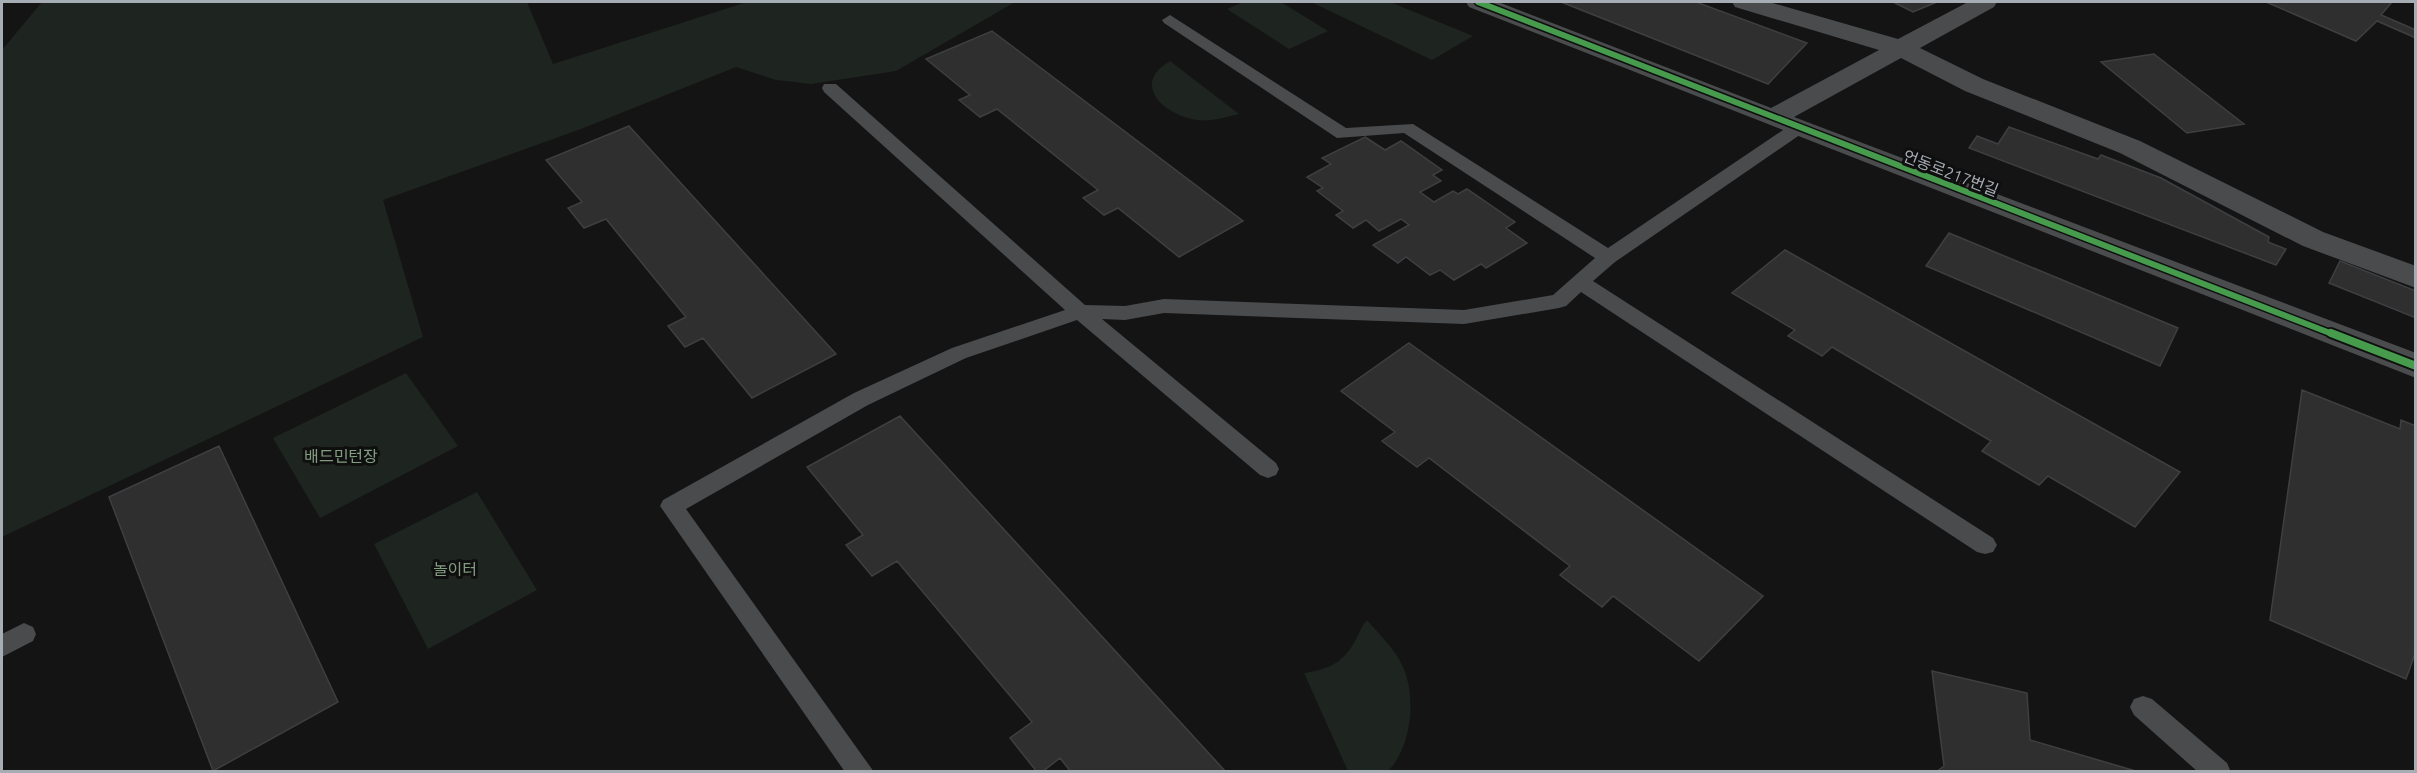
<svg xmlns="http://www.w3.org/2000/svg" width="2417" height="773" viewBox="0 0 2417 773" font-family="Ubuntu,'Noto Sans KR',sans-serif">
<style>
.green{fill:#1e241f}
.building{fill:#2f2f30;stroke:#3d3f41;stroke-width:1.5}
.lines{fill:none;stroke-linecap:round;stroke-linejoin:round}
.service{fill:#494b4d;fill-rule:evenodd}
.minor{fill:#494b4d;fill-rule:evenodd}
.cycleway-far1-casing{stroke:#0f0f10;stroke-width:9}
.cycleway-casing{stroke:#0f0f10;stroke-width:12}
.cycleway-far1{stroke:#469c4c;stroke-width:6}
.cycleway{stroke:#469c4c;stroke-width:8}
.labels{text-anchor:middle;stroke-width:6;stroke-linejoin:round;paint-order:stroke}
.street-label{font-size:16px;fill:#a7adb4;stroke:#0f0f10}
.park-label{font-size:16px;fill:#839d80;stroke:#0f0f10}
</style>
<rect width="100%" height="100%" fill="#141415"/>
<!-- green -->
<path class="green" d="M42,2H527L553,64L747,2H1015L896,71L811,84L776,80L736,67L581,129L383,200L423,337L2,537V50Z
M1243,2H1281L1328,31L1289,49L1227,9Z
M1311,2H1390L1473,36L1432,60Z
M1170,61L1239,114C1226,117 1211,122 1197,120C1166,116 1129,85 1170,61Z
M406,373L458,446L320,518L273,438Z
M477,492L537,590L428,649L374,544Z
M1367,620C1378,633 1395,649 1402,665C1417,695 1412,747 1388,771H1348L1304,673C1323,670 1338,666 1350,649C1357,640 1359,629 1367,620Z"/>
<!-- building -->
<path class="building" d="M1561,2H1696L1807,43L1768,84Z
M1893,2H1937L1913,12Z
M2266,2H2392L2381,15L2416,30V38L2377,21L2356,41Z
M992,31L1243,221L1179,257L1118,208L1104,215L1083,198L1098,190L997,109L980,117L959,100L970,95L926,59Z
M2154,54L2244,124L2187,133L2101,62Z
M629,126L836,354L752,398L703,338L685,347L668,326L686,317L606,219L584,228L568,208L582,202L546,160Z
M2009,127L2098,159L2101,155L2161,178L2269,237L2268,242L2286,249L2276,265L1969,148L1977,136L1998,144Z
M1365,137L1385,150L1401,141L1442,170L1433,175L1441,181L1420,192L1434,202L1453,191L1458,194L1467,189L1515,222L1506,228L1527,243L1486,268L1481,264L1454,280L1440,270L1430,275L1406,257L1398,263L1373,245L1409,225L1401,219L1379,231L1366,220L1353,228L1336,215L1343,211L1317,191L1323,188L1307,177L1331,164L1322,158Z
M1949,233L2178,328L2160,366L1926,266Z
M1785,250L2180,472L2135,527L2048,476L2039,485L1982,451L1991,441L1832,347L1822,356L1788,336L1795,330L1732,293Z
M2340,261L2416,291V318L2329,283Z
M1409,343L1763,596L1699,661L1613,596L1602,607L1560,575L1570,566L1429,458L1417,467L1382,441L1395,432L1341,391Z
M2302,390L2400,429L2401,420L2416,426V651L2406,679L2270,620Z
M900,416L1226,772H1071L1060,758L1042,772H1037L1010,738L1032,722L897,561L872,576L846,545L863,535L807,467Z
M219,446L338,702L213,771L109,497Z
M1932,671L2027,693L2030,740L2139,772H1936L1944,766Z"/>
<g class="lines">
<!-- service -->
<path class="service" d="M1170,15L1346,128L1413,124L1608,248L1792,124H1804L1807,128L1804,132L1615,262L1593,281L1993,538L1997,545L1993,552L1985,554L1977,552L1581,292L1566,306L1559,308L1464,324L1164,313L1125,320L1102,319L1276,463L1279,469L1276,475L1268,478L1260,475L1077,320L966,358L868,405L686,509L874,772H845L660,506L663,500L854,393L952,348L1065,310L824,92L822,88L824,84H836L1085,305L1125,306L1164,299L1464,310L1553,295L1595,258L1404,133L1337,138L1164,23L1162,20Z
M24,623L33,627L36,634L33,641L2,657V634Z
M2143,696L2152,699L2227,763L2231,772H2198L2134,715L2130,707L2134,699Z"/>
<!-- minor -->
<path class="minor" d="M1466,2H1498L1771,108L1879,50L1735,7L1732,2H1769L1898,39L1968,2H1997L1994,7L1920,48L1983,79L2140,141L2323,232L2416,266V288L2303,246L2120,153L1965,91L1901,58L1794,117L2416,353V378L1469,7Z"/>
<defs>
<path id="cycleway-far1" d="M1478,2L2335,335"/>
<path id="cycleway" d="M2331,333L2416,366"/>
</defs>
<!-- cycleway-far1 casing -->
<use href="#cycleway-far1" class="cycleway-far1-casing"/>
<!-- cycleway casing -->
<use href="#cycleway" class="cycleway-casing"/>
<!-- cycleway-far1 -->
<use href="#cycleway-far1" class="cycleway-far1"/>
<!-- cycleway -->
<use href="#cycleway" class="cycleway"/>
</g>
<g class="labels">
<!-- street labels -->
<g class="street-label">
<text transform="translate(1951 173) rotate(21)" y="6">언동로217번길</text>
</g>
<!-- park labels -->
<g class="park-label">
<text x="341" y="462">배드민턴장</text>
<text x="455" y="575">놀이터</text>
</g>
</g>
<!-- border -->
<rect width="2417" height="773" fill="none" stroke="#a7adb4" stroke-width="6"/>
</svg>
